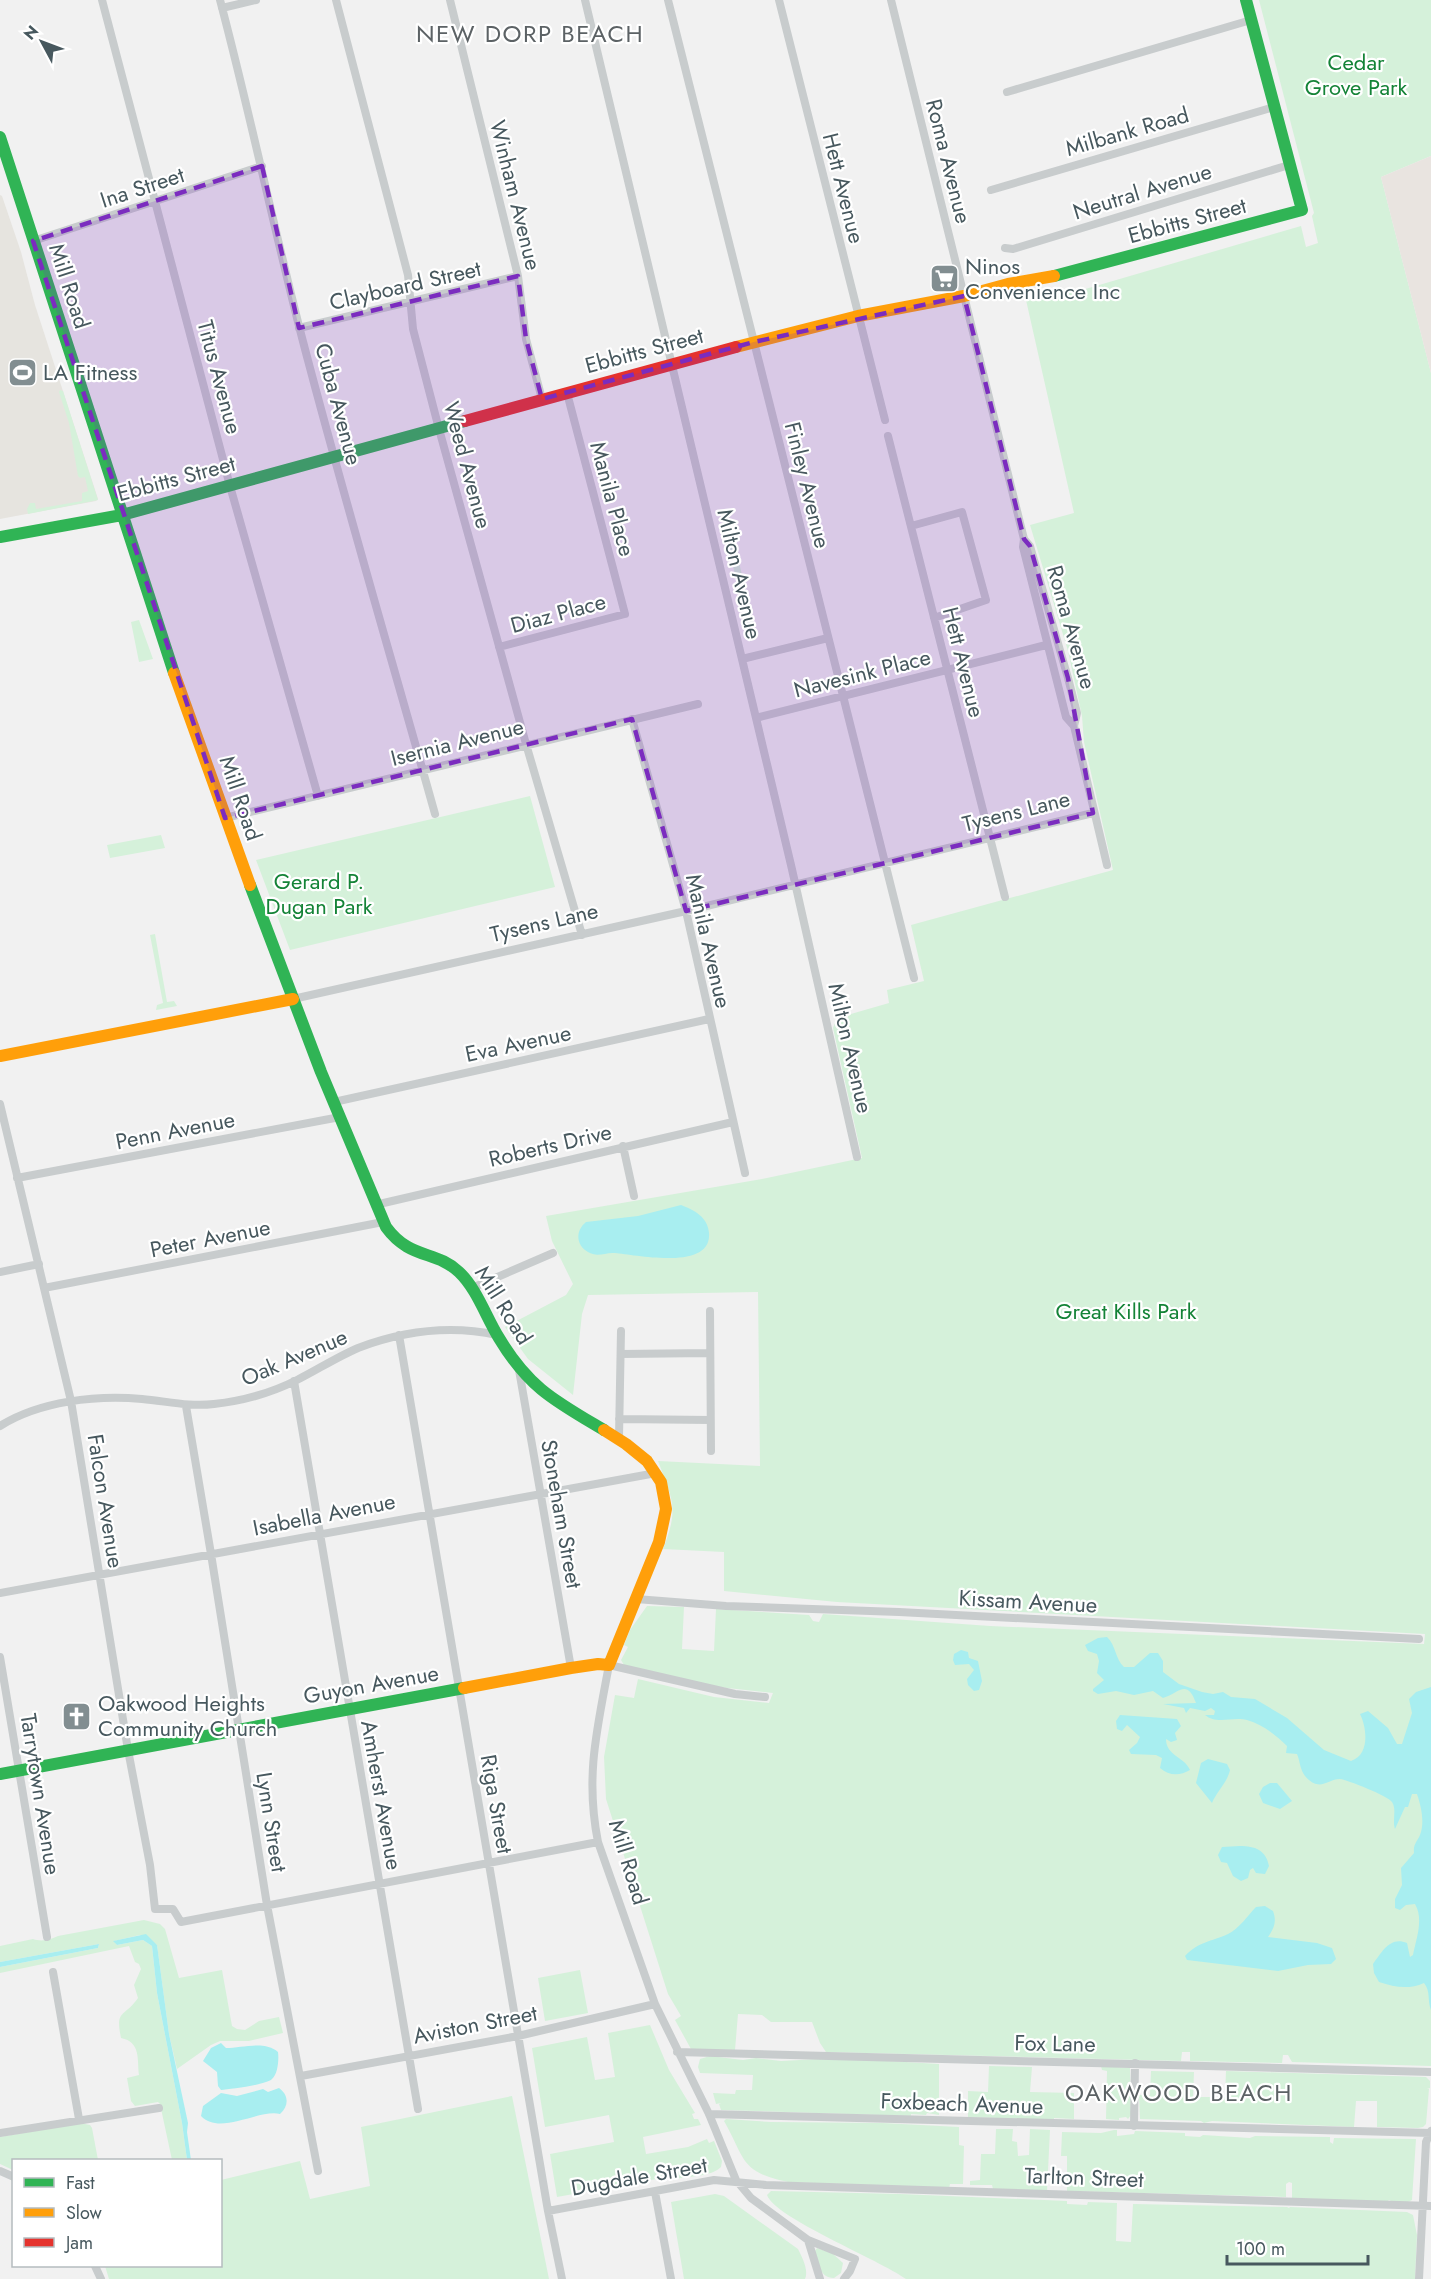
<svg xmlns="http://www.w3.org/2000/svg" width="1431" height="2279" viewBox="0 0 1431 2279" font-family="Jost,sans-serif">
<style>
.commercial{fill:#e6e4df}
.green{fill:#d5f1da}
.sand{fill:#e9e4e0}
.water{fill:#a8eef0}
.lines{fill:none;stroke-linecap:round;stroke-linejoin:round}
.street{stroke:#c8cccd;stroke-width:8}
.fast{stroke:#30b455;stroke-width:12}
.slow{stroke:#ff9f0a;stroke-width:12}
.jam{stroke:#e5322d;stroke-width:12}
.marked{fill:#7b2cbf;fill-opacity:0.2;stroke:#7b2cbf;stroke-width:4.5;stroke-dasharray:12 8;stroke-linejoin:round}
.labels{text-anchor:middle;stroke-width:4.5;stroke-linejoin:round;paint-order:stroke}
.park-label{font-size:22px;fill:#148337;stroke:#fff}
.street-label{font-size:22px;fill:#47585e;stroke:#fff}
.poi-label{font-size:22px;fill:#47585e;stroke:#fff;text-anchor:start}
.neighbourhood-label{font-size:24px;letter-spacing:1.5px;fill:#5c6265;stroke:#fff}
</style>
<rect width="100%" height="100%" fill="#f1f1f1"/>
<!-- commercial -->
<path class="commercial" d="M0,195L2,196L21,252L35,305L98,499L96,501L0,519Z"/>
<!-- green -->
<path class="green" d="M1259,0H1431V156L1381,177L1431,373V2066L1292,2062L1288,2055H1283L1282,2063L1190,2061V2052H1182L1181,2061L826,2052L820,2043L812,2022H771L762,2015L738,2014L735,2050L691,2049L675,2020L681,2016L668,1994L606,1799L604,1757L615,1695L634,1698L638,1679L714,1697L769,1703L773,1693L709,1686L624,1665L621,1660L628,1647L624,1645L630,1630L647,1606L684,1607L682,1649L714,1651L716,1609L809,1615L813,1621L819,1622L823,1614L990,1626L1424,1644L1425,1634L837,1602L724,1591V1552L663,1549C679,1509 673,1500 658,1461L760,1466L758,1292L588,1295L582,1314L573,1395L528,1359L505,1327L566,1295L573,1284L552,1241L546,1216L762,1179L862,1158L833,1028L837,1018L889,1003L887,990L924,981L911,925L1113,870L1084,742L1082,716L1068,651L1030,525L1074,513L1026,300L1082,290L1301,226L1306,247L1318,243L1312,216L1314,213Z
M60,390L63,391L98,500L28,514L27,509L30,503H35L36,509L82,501V493L88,491L85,477L80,478L78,476L69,423L59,392Z
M727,541L737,554L754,625L751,642Z
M139,620L153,659L139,662L131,622Z
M530,796L555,887L290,950L256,860Z
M161,835L165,848L110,858L107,845Z
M155,934L167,1002L174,1001L177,1006L156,1010L157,1005L163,1003L150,935Z
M144,1920L160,1924L165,1929L179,1978L222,1970L232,2026L237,2029L245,2030L259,2021L279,2017L283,2033L249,2041H220L211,2045L177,2069L169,2034L157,1945L140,1935L114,1941L117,1945L143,1940L152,1946L157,1993L182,2123L187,2160H172L160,2104L158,2102L135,2106L131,2101L127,2078L139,2075C137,2059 141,2042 121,2038C115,2009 124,2018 138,1998L134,1985L141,1969L139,1964L135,1962L129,1946L0,1973V1967L98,1948L99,1944L0,1962V1946L33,1939C41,1942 50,1940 58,1936Z
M580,1970L588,2013L545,2021L538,1978Z
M650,2025L669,2070L695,2113L692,2114L694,2119H698L701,2125L643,2137L646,2154L688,2147L707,2139L709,2143L714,2141L722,2161L721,2167C711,2177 689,2176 675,2179L673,2176L557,2197L550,2154L614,2142L609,2115L545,2127L532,2048L587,2037L595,2080L615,2077L608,2033Z
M710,2056L743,2060L756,2058L781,2061L838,2058L939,2064V2115L927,2113L926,2115L911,2114V2116L721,2110L719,2104L721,2103L716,2104L713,2093L735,2094L736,2090H752L753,2075L700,2073L698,2067L700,2059Z
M989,2066L1032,2067L1030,2092L1074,2093V2119L1054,2118V2120L968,2117V2091L988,2092Z
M1101,2066L1130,2068L1131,2115L1128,2119L1126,2117L1119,2118V2120L1106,2119L1107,2071L1102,2070Z
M1151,2071L1194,2072L1193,2097H1225L1226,2071L1426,2077L1430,2081V2088L1427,2089H1429L1426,2124L1423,2127L1418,2128L1377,2127V2101H1356L1354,2127L1212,2121L1204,2123L1201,2121L1140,2119L1139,2095H1150Z
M512,2096L549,2279H109L105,2266H220L221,2180L300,2161L310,2199L370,2186L361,2127Z
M726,2119L771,2122L882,2123L959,2127V2145L964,2146L963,2184H950L949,2188L788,2182C740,2172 746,2160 724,2121Z
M80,2123L90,2125L92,2128L98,2160H14L13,2170L0,2164V2137Z
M996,2129H1013L1012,2141L1017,2142L1018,2156L1029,2155L1030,2129L1050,2130L1047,2191L993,2189L992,2185H970V2181L980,2180L981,2154H995Z
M1114,2130H1117V2136L1134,2134L1135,2131L1185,2133V2136L1200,2137L1203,2135L1250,2138L1255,2136L1330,2137V2142L1333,2144L1334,2138L1416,2139L1412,2200L1408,2202H1393L1389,2200L1387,2202L1292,2198V2183L1289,2182L1286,2184V2197L1067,2191V2156H1061L1062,2132L1101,2133Z
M771,2191L900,2194L1067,2201V2204L1087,2205L1088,2202L1117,2203L1116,2241L1131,2242L1133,2204L1287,2207L1289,2208L1290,2207L1407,2212L1413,2215L1417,2235L1415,2279H906C880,2260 775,2218 767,2195Z
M715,2194L724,2196L798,2249C802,2257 809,2270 805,2279H684L671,2202Z
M817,2248L832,2253L843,2263L841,2273L834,2278C819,2278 819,2263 815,2251Z"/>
<!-- sand -->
<path class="sand" d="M1431,156V373L1381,177Z"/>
<!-- water -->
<path class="water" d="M681,1205C694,1210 708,1217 709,1233C712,1271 636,1255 615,1253C605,1252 598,1258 588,1252C576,1245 575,1231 586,1222L638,1216Z
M1107,1637C1116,1645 1115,1659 1124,1667H1134L1150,1653H1158L1163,1661V1672L1179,1684L1202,1692L1213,1694L1223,1692L1231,1697L1255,1699L1287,1718L1324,1750L1351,1761C1370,1755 1367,1728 1360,1714L1368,1711L1388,1728L1397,1744H1402L1412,1713L1409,1699L1416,1692L1431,1687V2010C1427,2000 1431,1992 1424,1983C1408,1990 1395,1987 1379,1982L1374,1973L1373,1964C1382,1952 1390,1936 1407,1943L1410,1957L1413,1955C1416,1939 1424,1919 1415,1904L1406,1905L1400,1910L1395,1908V1899L1402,1885L1401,1868L1414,1853C1413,1844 1417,1842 1420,1835C1425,1822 1421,1806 1417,1794H1412L1408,1807H1405L1395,1829C1392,1820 1397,1810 1392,1802C1388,1796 1348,1780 1340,1779C1327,1779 1320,1793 1305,1776C1300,1770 1300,1761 1297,1754L1286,1753L1287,1746C1276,1735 1262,1724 1247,1720C1233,1716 1217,1725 1205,1715H1214L1215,1711L1211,1708L1205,1711L1190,1708L1186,1713L1184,1708L1163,1704L1196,1703C1187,1678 1179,1693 1163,1698L1153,1691L1134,1695L1116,1691L1098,1694L1093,1691V1689L1104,1680L1097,1673L1099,1661L1097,1654L1088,1651L1085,1645L1098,1638Z
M961,1650L968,1652L969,1658L978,1661L982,1681L979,1690L974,1691L968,1685L967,1679L974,1670L969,1664L955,1665L953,1660L954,1654Z
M1120,1715L1177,1719L1181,1726L1175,1733L1177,1740L1171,1742L1166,1739C1166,1756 1185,1757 1190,1770C1180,1776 1169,1776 1160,1768L1162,1758L1156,1755L1131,1754L1129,1750L1137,1743L1140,1737L1127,1725L1122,1731L1117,1729L1116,1721Z
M1208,1759L1227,1764L1230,1770C1227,1783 1217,1791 1212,1803L1196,1783L1201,1763Z
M1270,1783H1277L1292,1801L1280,1809L1263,1803L1259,1794L1263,1787Z
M1240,1846C1255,1846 1266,1850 1269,1866L1265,1874L1256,1873L1253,1868L1250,1870L1248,1878L1241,1881L1233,1876L1227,1863L1221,1862L1218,1855L1222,1847Z
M1265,1906L1273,1911C1277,1922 1274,1928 1268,1937L1317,1943L1332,1948L1336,1959L1331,1964L1308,1965L1278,1971L1187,1960L1185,1956C1200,1941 1210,1942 1228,1934C1239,1929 1248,1915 1256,1907Z
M146,1934L157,1945L158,1952L169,2034L188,2123L187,2132L191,2160H187L182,2123L157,1993L152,1946L143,1940L117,1945L113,1941Z
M99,1944L98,1948L0,1967V1962Z
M221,2043L226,2048C242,2048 265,2040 278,2052C279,2059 278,2074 272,2079C266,2085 230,2089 221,2090L218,2086L217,2072L203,2061L211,2048Z
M279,2088C289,2095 289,2106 280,2114C258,2109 220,2136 201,2116L203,2106L221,2093L237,2096L263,2089L268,2092Z"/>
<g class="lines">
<!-- street -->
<path class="street" d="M102,0L230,486L318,796
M220,0C249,109 272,220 300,330C342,492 390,653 435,814
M336,0L408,275L413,329L439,429L526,744L582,935
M450,0L518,276L526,339L542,399
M585,0L791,865L857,1157
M668,0L914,978
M779,0L885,420
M891,0L1024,539L1023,547L1066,717L1074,726
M222,8L256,0
M1007,92L1251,20
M991,190L1274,107
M33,241L262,166
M1005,248L1013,249L1289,165
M299,328L518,276
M888,436L1005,897
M911,526L962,512L986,600L934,618
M1024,539L1030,546L1068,678L1077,713L1074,726L1107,865
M499,647L625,614L567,393
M742,659L828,638
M756,718L1046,645
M632,719L686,911L745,1173
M225,818L698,704
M293,999L686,911L1093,813
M334,1102L709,1019
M0,1104L71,1401L128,1750L150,1865L155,1909H173L181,1922L598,1842
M623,1146L634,1196
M17,1178L340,1117
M375,1205L733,1122
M0,1272L39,1264
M44,1288L383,1222
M472,1288L553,1253
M710,1311L711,1451
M399,1335L548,2211L562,2279
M621,1354L710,1353
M519,1370L571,1668
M294,1381L418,2109
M186,1406L211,1554L267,1905L318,2171
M619,1419L710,1420
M0,1426C40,1401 96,1395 142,1399C166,1401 189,1407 214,1404C243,1401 271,1393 297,1380C317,1370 337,1357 358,1348C403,1331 450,1325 497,1335
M619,1437L621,1331
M0,1593L656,1473
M636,1599L726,1606L899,1612L1419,1639
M0,1657L47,1937
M765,1697L735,1694L609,1665C597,1729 585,1777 598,1842L655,2004L709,2114L736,2180L751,2198L808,2240L855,2259L850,2271L844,2279
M53,1972L79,2119
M677,2052L1431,2072
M301,2076L518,2036L655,2004
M709,2114L1431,2133
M1134,2126L1135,2063
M0,2133L159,2108
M0,2171L14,2177
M655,2192L671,2279
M548,2211L714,2180L766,2185L1431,2206
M808,2240L820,2279
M95,2266L101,2279
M1419,2279L1426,2142L1431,2131"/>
<!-- fast -->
<path class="fast" d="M0,137L174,673
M1054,276L1302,210L1246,0
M0,537L122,515L465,421
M250,885L321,1072L386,1227C410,1260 436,1250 459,1272C477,1289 486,1317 499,1338C529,1388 555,1401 604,1430
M0,1774L464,1688"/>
<!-- slow -->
<path class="slow" d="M736,347L858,316L964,296L1008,284L1054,276
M174,673L250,885
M0,1056L293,999
M464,1688L571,1668L598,1664L609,1665L659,1542L666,1509L661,1482L647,1461L626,1444L604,1430"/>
<!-- jam -->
<path class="jam" d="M465,421L736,347"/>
</g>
<!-- marked area -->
<path class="marked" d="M262,166L299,328L518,276L526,339L542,399L754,342L964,296L1024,539L1030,546L1068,678L1093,813L686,911L632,719L225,818L33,241Z"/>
<!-- icons -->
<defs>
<symbol id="supermarket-square" viewBox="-11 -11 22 22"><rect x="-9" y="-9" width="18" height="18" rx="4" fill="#828e91" stroke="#fff"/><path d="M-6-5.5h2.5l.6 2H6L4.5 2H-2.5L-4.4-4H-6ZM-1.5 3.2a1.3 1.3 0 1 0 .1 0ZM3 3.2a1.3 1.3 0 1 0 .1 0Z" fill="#fff"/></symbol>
<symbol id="stadium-square" viewBox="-11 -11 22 22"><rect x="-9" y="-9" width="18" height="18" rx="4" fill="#828e91" stroke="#fff"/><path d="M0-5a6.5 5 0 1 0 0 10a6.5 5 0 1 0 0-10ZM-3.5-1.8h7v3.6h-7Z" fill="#fff"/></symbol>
<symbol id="church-square" viewBox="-11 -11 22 22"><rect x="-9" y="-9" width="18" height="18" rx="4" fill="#828e91" stroke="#fff"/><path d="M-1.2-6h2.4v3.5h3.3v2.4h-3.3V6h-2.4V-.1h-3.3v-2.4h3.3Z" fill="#fff"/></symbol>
</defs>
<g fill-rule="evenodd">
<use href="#supermarket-square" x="928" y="262" width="33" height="33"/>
<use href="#stadium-square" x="6" y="356" width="33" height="33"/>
<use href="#church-square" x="60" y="1700" width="33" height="33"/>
</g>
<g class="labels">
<!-- park labels -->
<g class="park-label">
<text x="1356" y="70">Cedar<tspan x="1356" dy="25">Grove Park</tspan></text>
<text x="319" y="889">Gerard P.<tspan x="319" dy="25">Dugan Park</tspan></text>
<text x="1126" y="1319">Great Kills Park</text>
</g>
<!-- street labels -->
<g class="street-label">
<text transform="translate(1127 131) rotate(-16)" y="8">Milbank Road</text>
<text transform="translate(949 161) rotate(76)" y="8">Roma Avenue</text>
<text transform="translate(142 187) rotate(-18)" y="8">Ina Street</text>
<text transform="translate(844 188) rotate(76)" y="8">Hett Avenue</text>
<text transform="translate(1142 191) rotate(-17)" y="8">Neutral Avenue</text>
<text transform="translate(516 195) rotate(76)" y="8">Winham Avenue</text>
<text transform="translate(1187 220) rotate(-15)" y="8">Ebbitts Street</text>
<text transform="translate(405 285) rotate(-13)" y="8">Clayboard Street</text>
<text transform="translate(70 286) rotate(72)" y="8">Mill Road</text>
<text transform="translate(644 350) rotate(-15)" y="8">Ebbitts Street</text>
<text transform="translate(220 377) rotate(75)" y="8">Titus Avenue</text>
<text transform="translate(339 404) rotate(75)" y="8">Cuba Avenue</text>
<text transform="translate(468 465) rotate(75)" y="8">Weed Avenue</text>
<text transform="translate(176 478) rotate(-15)" y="8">Ebbitts Street</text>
<text transform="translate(808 485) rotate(76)" y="8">Finley Avenue</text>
<text transform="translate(613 499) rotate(75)" y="8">Manila Place</text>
<text transform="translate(740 574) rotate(77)" y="8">Milton Avenue</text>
<text transform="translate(558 613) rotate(-15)" y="8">Diaz Place</text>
<text transform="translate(1072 627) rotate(74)" y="8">Roma Avenue</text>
<text transform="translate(964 662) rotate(76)" y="8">Hett Avenue</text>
<text transform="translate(862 673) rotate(-14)" y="8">Navesink Place</text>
<text transform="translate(457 742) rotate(-14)" y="8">Isernia Avenue</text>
<text transform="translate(241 798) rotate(71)" y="8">Mill Road</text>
<text transform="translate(1016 811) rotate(-14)" y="8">Tysens Lane</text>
<text transform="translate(544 922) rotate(-13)" y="8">Tysens Lane</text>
<text transform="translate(709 941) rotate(77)" y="8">Manila Avenue</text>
<text transform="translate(518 1043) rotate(-12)" y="8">Eva Avenue</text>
<text transform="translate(851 1048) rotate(77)" y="8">Milton Avenue</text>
<text transform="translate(175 1130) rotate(-11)" y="8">Penn Avenue</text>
<text transform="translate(550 1145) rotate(-13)" y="8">Roberts Drive</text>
<text transform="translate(210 1238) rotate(-11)" y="8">Peter Avenue</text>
<text transform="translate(504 1305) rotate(58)" y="8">Mill Road</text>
<text transform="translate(294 1357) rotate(-23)" y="8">Oak Avenue</text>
<text transform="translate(106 1501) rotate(81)" y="8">Falcon Avenue</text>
<text transform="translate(324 1514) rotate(-11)" y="8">Isabella Avenue</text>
<text transform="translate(562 1514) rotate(80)" y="8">Stoneham Street</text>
<text transform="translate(1028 1601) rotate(3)" y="8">Kissam Avenue</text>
<text transform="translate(371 1684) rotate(-10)" y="8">Guyon Avenue</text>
<text transform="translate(41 1794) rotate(81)" y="8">Tarrytown Avenue</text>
<text transform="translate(382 1795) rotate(80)" y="8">Amherst Avenue</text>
<text transform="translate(497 1804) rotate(80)" y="8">Riga Street</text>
<text transform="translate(272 1822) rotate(81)" y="8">Lynn Street</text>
<text transform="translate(629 1862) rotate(73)" y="8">Mill Road</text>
<text transform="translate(475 2024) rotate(-11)" y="8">Aviston Street</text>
<text transform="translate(1055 2043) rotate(1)" y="8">Fox Lane</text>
<text transform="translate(962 2103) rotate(2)" y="8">Foxbeach Avenue</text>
<text transform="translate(639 2176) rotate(-10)" y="8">Dugdale Street</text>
<text transform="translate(1084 2177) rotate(2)" y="8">Tarlton Street</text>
</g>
<!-- poi labels -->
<g class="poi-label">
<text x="965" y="274">Ninos<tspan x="965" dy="25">Convenience Inc</tspan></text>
<text x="43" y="380">LA Fitness</text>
<text x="98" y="1711">Oakwood Heights<tspan x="98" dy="25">Community Church</tspan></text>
</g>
<!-- neighbourhood labels -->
<g class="neighbourhood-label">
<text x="530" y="42">NEW DORP BEACH</text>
<text x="1179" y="2101">OAKWOOD BEACH</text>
</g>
</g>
<!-- legend -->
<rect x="12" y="2159" width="210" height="108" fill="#ffffff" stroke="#b5bcbf" stroke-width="1.5"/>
<rect x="24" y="2178" width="30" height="9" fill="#30b455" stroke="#b5bcbf" stroke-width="1.5"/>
<text x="66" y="2189" font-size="18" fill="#47585e">Fast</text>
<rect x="24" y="2208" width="30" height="9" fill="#ff9f0a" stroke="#b5bcbf" stroke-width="1.5"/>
<text x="66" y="2219" font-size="18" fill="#47585e">Slow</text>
<rect x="24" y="2238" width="30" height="9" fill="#e5322d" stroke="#b5bcbf" stroke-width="1.5"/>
<text x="66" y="2249" font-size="18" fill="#47585e">Jam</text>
<!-- north arrow -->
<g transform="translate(42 42) rotate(311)" stroke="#ffffff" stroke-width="4.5" paint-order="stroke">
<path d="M0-4.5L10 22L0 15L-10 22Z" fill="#47585e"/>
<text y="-9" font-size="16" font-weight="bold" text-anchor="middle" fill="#47585e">N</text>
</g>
<!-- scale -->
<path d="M1227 2255v9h141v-9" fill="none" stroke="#47585e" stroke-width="3"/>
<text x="1236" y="2255" font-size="18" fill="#47585e" stroke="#ffffff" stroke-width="4.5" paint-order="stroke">100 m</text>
</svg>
